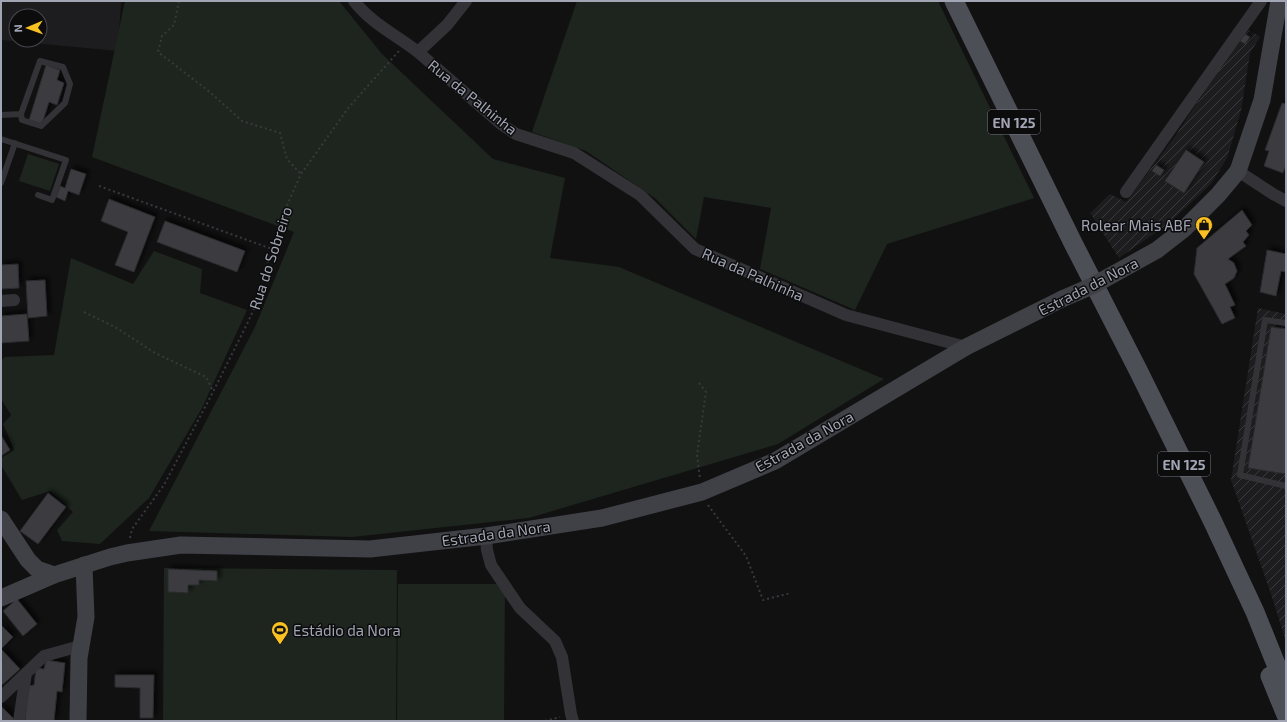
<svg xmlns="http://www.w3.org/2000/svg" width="1287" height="722" viewBox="0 0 1287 722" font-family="'Exo 2',sans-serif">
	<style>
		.built { fill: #1d1d1f; fill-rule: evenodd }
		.industrial { fill: url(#industrial-furrows) }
		.grass { fill: #1d251e }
		.building { fill: #3a3b40; stroke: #2b2b2e; filter: url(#shadow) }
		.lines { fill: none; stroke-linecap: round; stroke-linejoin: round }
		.path { stroke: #38393e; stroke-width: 2; stroke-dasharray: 2 3; stroke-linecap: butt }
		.lane { stroke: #323237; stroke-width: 6 }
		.street { stroke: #323237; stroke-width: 12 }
		.secondary { stroke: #404147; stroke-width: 17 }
		.primary { stroke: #4d4f57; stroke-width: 19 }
		.secondary-bridge { stroke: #404147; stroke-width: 17 }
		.labels { text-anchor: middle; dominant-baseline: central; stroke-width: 3; stroke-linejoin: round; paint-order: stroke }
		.shield { fill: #0c0c0d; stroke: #747782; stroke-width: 1 }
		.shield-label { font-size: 14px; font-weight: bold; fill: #a1a5b4 }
		.street-label { font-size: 15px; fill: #a1a5b4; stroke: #0c0c0d }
		.poi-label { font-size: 15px; fill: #a1a5b4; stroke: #0c0c0d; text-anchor: end }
	</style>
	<defs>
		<pattern id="industrial-furrows" width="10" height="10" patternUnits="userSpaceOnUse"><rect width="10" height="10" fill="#1d1d1f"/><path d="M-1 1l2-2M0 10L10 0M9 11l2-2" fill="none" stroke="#3b3b3d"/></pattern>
		<filter id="shadow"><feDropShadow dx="3.5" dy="-3.5" stdDeviation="2" flood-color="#0009"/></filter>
	</defs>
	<rect width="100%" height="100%" fill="#111112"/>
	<path class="built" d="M1,1H121L118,51L1,40ZM16,16H40V40H16Z"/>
	<path class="industrial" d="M1246,28L1260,37L1250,53L1241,111L1227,158L1211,184L1168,224L1119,258L1090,213L1110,194L1126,202L1176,135Z
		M1258,308L1286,314V642L1272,597L1231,480Z"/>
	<path class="grass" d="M125,1H339L382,54L493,159L565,178L550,258L619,267L884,379L778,444L529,518L352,537L149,531L255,327L294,232L92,157Z
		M577,1H938L1034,198L887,244L855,310L760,269L771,208L704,197L696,239L656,199L586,151L532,132Z
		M28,154L59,164L50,191L19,181Z
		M154,251L202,269L200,293L247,310L202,408L149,498L100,544L62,541L57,530L73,512L50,491L22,500L1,465V458L14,450L3,424L11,415L1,399V360L5,357L54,355L71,258L133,284Z
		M164,568L397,570L396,721H163Z
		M398,584H505L504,721H397Z"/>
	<path class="building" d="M1245,34L1250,37L1245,44L1240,41Z
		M46,65L60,70L57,80L64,83L57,105L49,102L42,124L29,120Z
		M1282,103L1286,104V165L1283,173L1264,166L1269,151L1265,150Z
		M1186,150L1204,162L1184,193L1165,181Z
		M1156,165L1164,170L1160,176L1152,171Z
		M71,169L86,174L79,195L68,191L65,201L56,197L60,186L65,188Z
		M109,199L155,217L134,272L115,265L128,232L101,221Z
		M1242,210L1252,225L1246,231L1249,235L1243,242L1246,246L1228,259L1234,263L1237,271L1234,278L1225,284L1235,305L1230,307L1235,318L1222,324L1194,274L1197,248Z
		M165,221L245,251L237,272L157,242Z
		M1267,250L1286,254V272L1281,271L1276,296L1260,292Z
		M18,264L19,288L1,289V265Z
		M45,280L47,316L28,318L26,281Z
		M27,314L29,341L1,343V316Z
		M1271,327L1286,329V474L1248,468Z
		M1,435L10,450L1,456Z
		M48,493L66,507L38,544L20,531Z
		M168,569L217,571V581L199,580V585H188V593L168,592Z
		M17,599L37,624L23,636L3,611Z
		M1,625L13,637L1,649Z
		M1,649L20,669L1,686Z
		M46,660L65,663L62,692L57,691L54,721H25L28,686L34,685L36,668L44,669Z
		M115,675H154L153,718H140V688L115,687Z
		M1,706L16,721H1Z"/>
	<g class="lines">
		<path class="path" d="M179,1L174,25L162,36L158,52L211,93L242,121L280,133L287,159L301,174
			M99,186L272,249
			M84,312L115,327L155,353L206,377L213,391
			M699,383L706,392L697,455L700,479
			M708,505L746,556L763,600L791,593
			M130,538L132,529L164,485L213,392L247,324L260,296L266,267L288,203L301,174L349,107L399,51
			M545,721L560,717"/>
		<path class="lane" d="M40,61L63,67L70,84L65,103L41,126L22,120L21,114Z
			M1,115L21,114
			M1,139L66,160L52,200L38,195
			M1,183L15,143
			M1286,323L1265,320L1240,475L1286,486"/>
		<path class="street" d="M354,1C371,23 396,35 418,52L501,124L516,134L574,153L640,195L695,249L846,315L966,347
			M418,52L447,25L466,1
			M1238,171L1273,194L1286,201
			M1126,192L1261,1
			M1,301L14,300
			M486,536L487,550L491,565L520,608L555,641L562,657L571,714L573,721
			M1,697L44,656L80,646
			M19,721L26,673"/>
		<path class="secondary" d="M1238,171L1262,100L1279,1
			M1,519L28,560L37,569L54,575
			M1,598L54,575L110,557L127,553L181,545L370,549L486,536L602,518L702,492L775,461L966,347L1062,299
			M78,721L79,658L86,617L84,565"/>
		<path class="primary" d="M954,1L1073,243L1138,370L1213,522L1255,612L1286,689
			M1270,676L1286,715"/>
		<path class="secondary-bridge" d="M1062,299L1092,286L1157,250L1184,229L1218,195L1238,171"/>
	</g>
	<defs>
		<symbol id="shop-pin" viewBox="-11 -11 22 30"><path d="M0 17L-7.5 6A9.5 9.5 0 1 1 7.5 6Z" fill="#f9c222" stroke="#0c0c0d"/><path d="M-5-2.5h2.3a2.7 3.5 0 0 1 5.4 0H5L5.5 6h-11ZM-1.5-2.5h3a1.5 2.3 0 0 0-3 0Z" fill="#111"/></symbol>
		<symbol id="stadium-pin" viewBox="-11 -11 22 30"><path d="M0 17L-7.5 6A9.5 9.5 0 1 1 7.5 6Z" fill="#f9c222" stroke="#0c0c0d"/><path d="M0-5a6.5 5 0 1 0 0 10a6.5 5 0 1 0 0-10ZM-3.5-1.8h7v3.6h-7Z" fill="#111"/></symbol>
	</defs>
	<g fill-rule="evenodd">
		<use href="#shop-pin" x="1194" y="215" width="20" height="27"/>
		<use href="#stadium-pin" x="270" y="620" width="20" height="27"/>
	</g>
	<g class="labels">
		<g class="shield">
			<rect x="988" y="110" width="52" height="24" rx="3"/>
			<rect x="1158" y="452" width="52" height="24" rx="3"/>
		</g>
		<g class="shield-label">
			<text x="1014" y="122">EN 125</text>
			<text x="1184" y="464">EN 125</text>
		</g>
		<g class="street-label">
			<text transform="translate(473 97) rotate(39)">Rua da Palhinha</text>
			<text transform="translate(270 258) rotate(-72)">Rua do Sobreiro</text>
			<text transform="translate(753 274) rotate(24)">Rua da Palhinha</text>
			<text transform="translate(1088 286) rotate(-27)">Estrada da Nora</text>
			<text transform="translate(804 441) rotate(-29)">Estrada da Nora</text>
			<text transform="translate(496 533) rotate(-8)">Estrada da Nora</text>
		</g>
		<g class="poi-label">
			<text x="1191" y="225">Rolear Mais ABF</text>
			<text x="293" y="630" text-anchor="start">Estádio da Nora</text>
		</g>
	</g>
	<rect width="1287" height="722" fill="none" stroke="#a1a5b4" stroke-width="4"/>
	<g transform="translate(28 28) rotate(268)"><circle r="19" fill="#0c0c0d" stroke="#484950"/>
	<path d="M0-3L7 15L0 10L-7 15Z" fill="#f9c222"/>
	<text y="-6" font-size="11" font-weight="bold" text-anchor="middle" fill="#a1a5b4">N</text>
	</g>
</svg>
